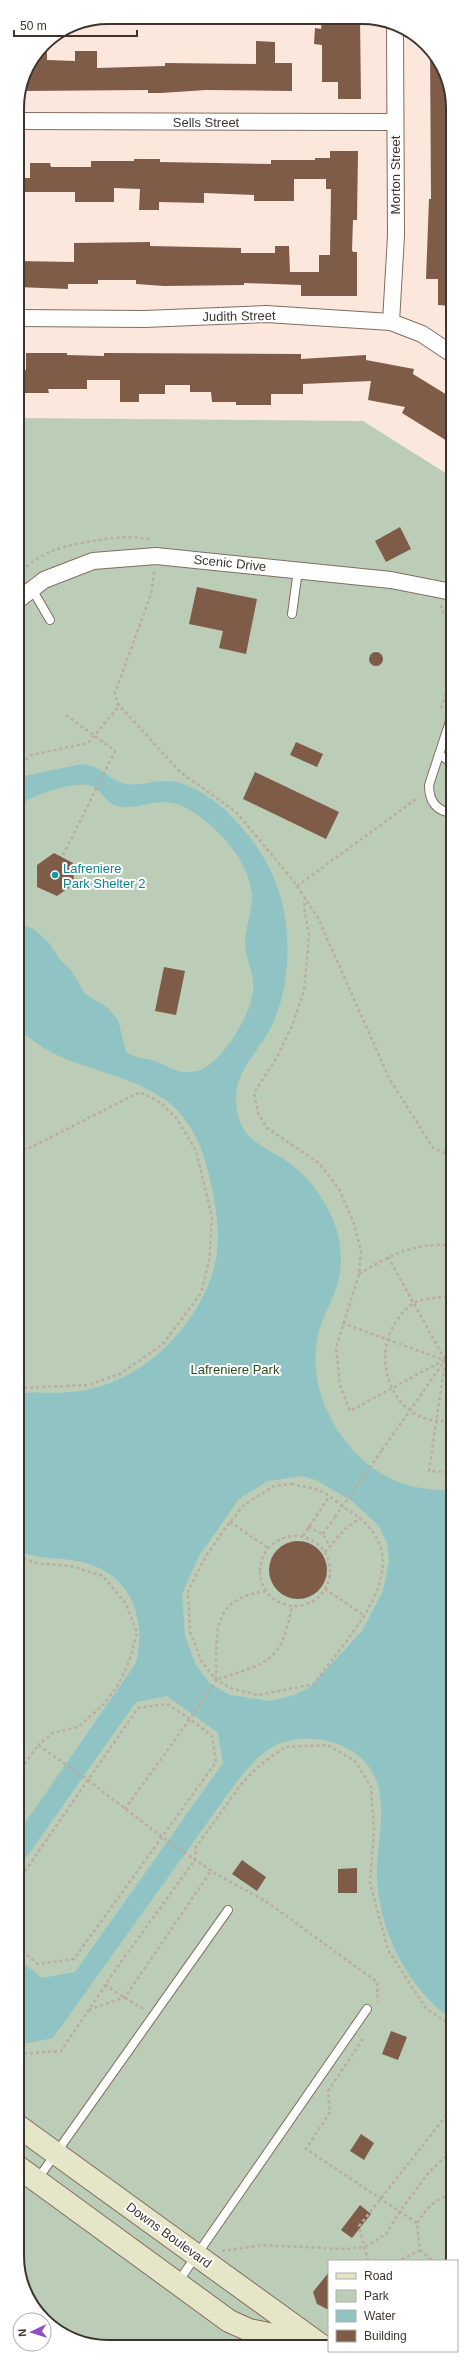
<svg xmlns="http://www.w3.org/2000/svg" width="470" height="2364" viewBox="0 0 470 2364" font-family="Helvetica,sans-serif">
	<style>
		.green { fill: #bccdb7 }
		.water { fill: #8fc3c4; fill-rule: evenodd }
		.building { fill: #7e5c48 }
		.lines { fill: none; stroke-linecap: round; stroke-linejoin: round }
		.lane-casing { stroke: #826d60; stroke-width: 10 }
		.street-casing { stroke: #826d60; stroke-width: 18 }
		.secondary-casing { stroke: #826d60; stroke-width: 24 }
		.path { stroke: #bbaba1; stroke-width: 2.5; stroke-dasharray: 3 3; stroke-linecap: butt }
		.lane { stroke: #fff; stroke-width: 8 }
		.street { stroke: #fff; stroke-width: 16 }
		.secondary { stroke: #e5e5c8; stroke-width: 22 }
		.path-bridge { stroke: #bbaba1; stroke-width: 2.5; stroke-dasharray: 3 3; stroke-linecap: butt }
		.culture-dot { fill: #0f9aa8; stroke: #fff; stroke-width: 1.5 }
		.labels { text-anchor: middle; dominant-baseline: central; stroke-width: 4; stroke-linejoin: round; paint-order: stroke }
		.street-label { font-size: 13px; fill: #3d342e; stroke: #fff }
		.culture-label { font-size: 13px; fill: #0d838f; stroke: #fff; text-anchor: start }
		.park-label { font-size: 13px; fill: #2a4e20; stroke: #fff }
		.rim { fill: none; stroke: #3d342e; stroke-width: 2 }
	</style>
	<rect width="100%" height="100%" fill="#fbe7dc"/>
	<path class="green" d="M17,418L363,421L452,477L453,2261H329V2346L90,2345L40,2316L18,2267Z"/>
	<path class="water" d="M82,764C104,766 109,781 126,784C143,787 159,777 180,783C224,796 268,852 280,895C290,929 290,969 280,1004C277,1014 272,1027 266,1036C253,1057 234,1075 236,1102C239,1143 265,1145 292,1165C313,1181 326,1202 335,1225C343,1246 343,1274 334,1294C328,1309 319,1325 317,1340C307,1397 346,1461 398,1482C414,1488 436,1491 453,1490V2020C406,1988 376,1926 377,1869C378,1842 385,1812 378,1785C366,1742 305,1726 269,1749C256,1757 247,1770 237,1781L53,2038L18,2045V1959L42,1978L75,1972L223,1763L218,1733L167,1696L136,1702L18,1869V1833L136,1663C146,1623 134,1580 92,1565C68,1556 43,1561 18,1551V1395C30,1391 40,1393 53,1393C79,1393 107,1387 129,1374C172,1351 210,1302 217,1253C220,1227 215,1200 209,1175C202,1144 188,1114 161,1097C129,1076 91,1071 57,1055C42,1048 30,1039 17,1028V924H22L35,930L50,944L60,960L71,970L85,994L107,1007L118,1020L126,1052C138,1060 143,1057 155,1061C164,1064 173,1071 183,1072C187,1072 196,1072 201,1070C223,1060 250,1016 253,992C255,973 246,961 245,944C245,927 253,911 252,894C248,859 217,826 188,809C159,792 137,814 114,805C105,801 101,789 91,786C74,780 31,795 17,807V780L24,776ZM302,1476L316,1480L352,1501L379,1526L387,1543L389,1561L383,1591L362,1631L310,1687L294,1695L270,1701L230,1695L209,1683L195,1663L185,1636L182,1594L199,1556L239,1499L268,1481Z"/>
	<path class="building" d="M322,18L360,19L361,99H338V82H322V45L314,44L315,28L321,29Z
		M47,41V60L75,61V51H97V68L165,66V63L256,64V41L275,42V63H292V91L206,90L161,93H148V90L20,91L24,73Z
		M430,48L452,97V306L438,305V279H426L429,199H431Z
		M330,151H358L357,220H353L352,250L353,252H357V296H301V285L244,283V285L164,286L136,284V280H98V284H68V289L17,287V261L74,262V243L150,242V246L241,248V253H275V246H289L290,272H319V255H330L331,189H326V179H294V201H254V195L204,193V203L159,202V210H139L140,189L114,188V202H75V192H17V178H30V163H50L51,167H91V161H134V159H160V162L271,164V160H315V158H330Z
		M26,353H67V355L104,356V353L301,354V359L366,355V360L414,369L413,374L452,398V444L402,413L405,407L368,400L371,381L303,384V394H271V405H236V402H212L211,392H190V385H165V394H139V402H120V380H87V389H48L49,393H17V370H26Z
		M400,527L411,549L386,562L375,541Z
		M197,587L257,599L246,654L219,648L223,631L189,624Z
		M369 659a7 7 0 1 1 14 0a7 7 0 1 1-14 0Z
		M296,742L323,754L317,767L290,755Z
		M255,772L339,812L326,839L243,799Z
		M54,853L73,863L74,884L57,896L37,887V865Z
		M164,967L185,971L176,1015L155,1011Z
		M269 1570a29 29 0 1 1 58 0a29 29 0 1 1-58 0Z
		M242,1860L266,1877L257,1891L232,1874Z
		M357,1868V1893H338V1869Z
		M391,2031L407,2037L398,2060L382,2054Z
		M361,2134L374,2143L364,2160L350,2151Z
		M360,2205L371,2214L352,2238L341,2230Z
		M329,2272V2310L317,2304L313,2292Z"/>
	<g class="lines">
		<defs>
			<path id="lane" d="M32,589L50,620
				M292,614L298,570
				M452,715L429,785C429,801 436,811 452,813
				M439,754L452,763
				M37,2180L228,1910
				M178,2282L367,2009"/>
			<path id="street" d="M17,121L395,122
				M17,318L144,319L266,314L391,322L422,334L452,354
				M391,322L396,236L395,28
				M17,601L44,580L93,561L156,556L391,580L452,592"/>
			<path id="secondary" d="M18,2126L322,2346
				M18,2167L229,2321L249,2330L313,2343"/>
		</defs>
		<use href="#lane" class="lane-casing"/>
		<use href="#street" class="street-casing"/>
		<use href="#secondary" class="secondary-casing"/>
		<path class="path" d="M154,572L151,594L115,693L117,703L180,772L236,812L293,880L318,918L389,1078L433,1148L445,1153L453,1152
			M17,574C28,565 41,555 54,550C77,543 128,532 151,540
			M441,605L444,616L452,619
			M441,708L452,673
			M17,768L31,755L88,743L120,705
			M63,855L115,751L66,715
			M297,886L419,797
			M305,897L304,907L309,935L304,991L292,1026L277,1057L254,1093L258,1113L267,1128L319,1163L339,1189L353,1221L361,1250L359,1274L336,1348L340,1385L350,1411L444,1360L342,1323
			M17,1147L27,1149L140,1092L161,1103L177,1119L196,1151L212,1217L209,1262L201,1293L163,1344L120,1374L88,1385L22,1388L18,1390
			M388,1257L453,1374
			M359,1274C392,1254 413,1243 453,1245
			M453,1296C441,1298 425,1297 414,1303C407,1306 401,1315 397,1320C367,1363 397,1430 453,1420
			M453,1308L429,1471L453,1472
			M447,1359L453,1356
			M445,1361L453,1363
			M382,1450L453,1349
			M291,1484C300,1486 310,1487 318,1490C329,1494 341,1506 351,1512C427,1562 347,1636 314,1684L258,1695L233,1689L216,1680L202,1662L190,1632L188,1591L206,1556L227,1526L244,1505L274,1486Z
			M230,1522L268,1548
			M308,1527L323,1534L330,1547
			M323,1534L335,1517
			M260 1571a35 35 0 1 1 70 0a35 35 0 1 1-70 0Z
			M303,1536L329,1497
			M325,1552L345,1529L360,1518
			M18,1556L36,1563L71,1566L103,1576L126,1604L137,1632L129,1662L118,1685L104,1704L78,1727L53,1733L38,1745
			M325,1589L365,1616
			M266,1591C209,1599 217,1634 216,1680C268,1662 281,1664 292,1606
			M18,1774L38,1745L88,1780
			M88,1780L162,1837L216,1874L267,1902L377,1982L378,2002
			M18,1881L138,1708L167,1704L190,1719L216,1681
			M18,1947L38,1964L74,1959L216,1762L212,1736L190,1719L125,1809
			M105,1985L143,2009
			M89,2010L125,1997L211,1871
			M363,2039L328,2091L330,2112L306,2149L417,2223L420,2250L398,2261
			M18,2054L61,2051L123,1959L195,1860L196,1847L242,1783L260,1765L285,1747L328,1745L356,1762L371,1787L374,1829L370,1883L388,1950L426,2008L453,2027
			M417,2223C427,2208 435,2198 453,2194
			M420,2250L433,2261
			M222,2251L262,2245L344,2249L365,2247L386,2234L400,2211L430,2171L453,2150
			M368,2261L359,2226L453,2107"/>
		<use href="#lane" class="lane"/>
		<use href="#street" class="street"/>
		<use href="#secondary" class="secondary"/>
		<path class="path-bridge" d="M335,1517L382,1450"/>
	</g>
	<circle class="culture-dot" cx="55" cy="875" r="4"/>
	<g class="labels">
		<g class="street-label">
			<text x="206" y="122">Sells Street</text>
			<text transform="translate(395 175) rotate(-90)">Morton Street</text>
			<text transform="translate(239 316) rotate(-1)">Judith Street</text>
			<text transform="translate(230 563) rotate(6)">Scenic Drive</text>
			<text transform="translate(169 2235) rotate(36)">Downs Boulevard</text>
		</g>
		<g class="culture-label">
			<text x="63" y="868">Lafreniere<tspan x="63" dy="15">Park Shelter 2</tspan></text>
		</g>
		<g class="park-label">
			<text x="235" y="1369">Lafreniere Park</text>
		</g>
	</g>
	<path d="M0 0H470V2364H0ZM108 24H362A84 84 0 0 1 446 108V2256A84 84 0 0 1 362 2340H108A84 84 0 0 1 24 2256V108A84 84 0 0 1 108 24Z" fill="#fff" fill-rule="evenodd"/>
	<path class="rim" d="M108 24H362A84 84 0 0 1 446 108V2256A84 84 0 0 1 362 2340H108A84 84 0 0 1 24 2256V108A84 84 0 0 1 108 24Z"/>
	<rect x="328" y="2260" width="130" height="92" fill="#ffffff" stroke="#b1aeab"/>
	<rect x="336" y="2273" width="20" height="6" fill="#e5e5c8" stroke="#b1aeab"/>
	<text x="364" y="2280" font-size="12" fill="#3d342e">Road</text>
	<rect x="336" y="2290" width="20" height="12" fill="#bccdb7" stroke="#b1aeab"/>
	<text x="364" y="2300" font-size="12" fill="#3d342e">Park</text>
	<rect x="336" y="2310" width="20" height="12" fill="#8fc3c4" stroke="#b1aeab"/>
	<text x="364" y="2320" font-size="12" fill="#3d342e">Water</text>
	<rect x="336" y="2330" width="20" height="12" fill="#7e5c48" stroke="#b1aeab"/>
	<text x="364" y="2340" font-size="12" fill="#3d342e">Building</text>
	<g transform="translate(32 2332) rotate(266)"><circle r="19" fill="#ffffff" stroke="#b1aeab"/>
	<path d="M0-3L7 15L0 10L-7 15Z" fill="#8e50c6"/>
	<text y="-6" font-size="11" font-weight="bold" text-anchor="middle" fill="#3d342e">N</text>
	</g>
	<path d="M14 30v6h123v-6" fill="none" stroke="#3d342e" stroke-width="2"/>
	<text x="20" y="30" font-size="12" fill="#3d342e" stroke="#ffffff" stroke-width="3" paint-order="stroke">50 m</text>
</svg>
